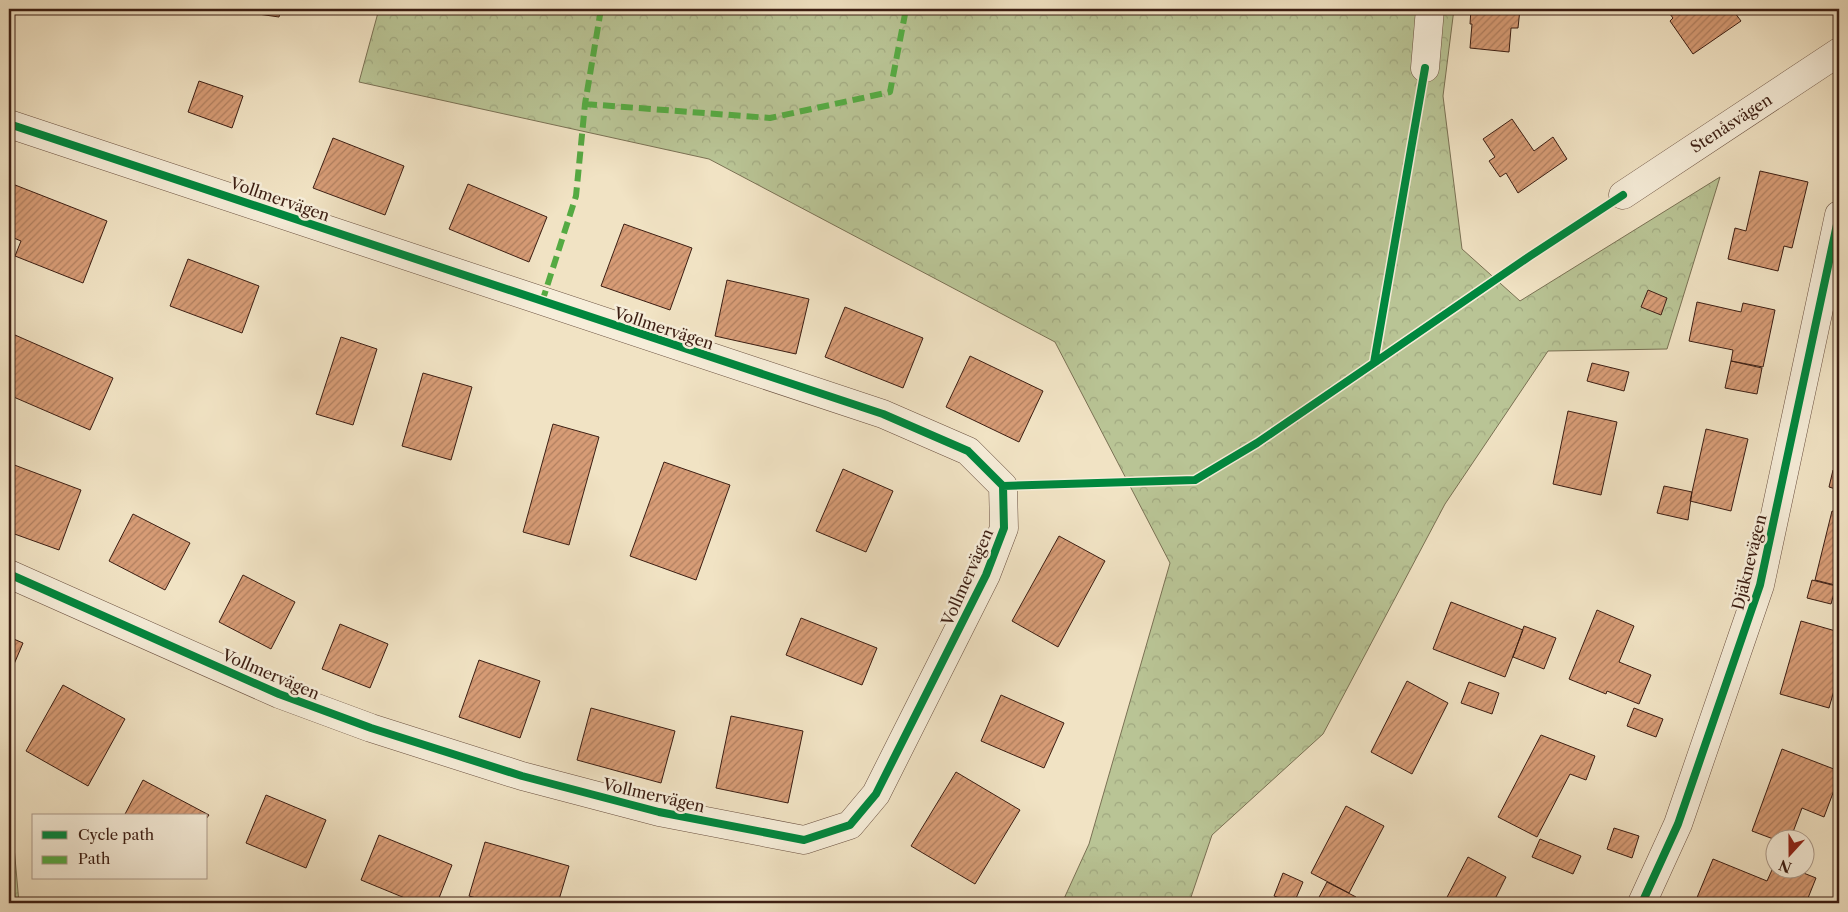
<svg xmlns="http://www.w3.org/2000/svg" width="1848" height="912" viewBox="0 0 1848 912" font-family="'Libre Caslon Text',serif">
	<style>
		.forest { fill: url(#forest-crowns); stroke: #7a7154 }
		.building { fill: url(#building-hatch); stroke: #3c1e13 }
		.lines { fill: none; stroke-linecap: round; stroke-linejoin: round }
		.minor-casing { stroke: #694f3f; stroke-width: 29 }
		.minor { stroke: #f6edd9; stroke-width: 28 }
		.quiet { stroke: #55aa42; stroke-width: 6; stroke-dasharray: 12 6; stroke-linecap: butt }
		.cycleway-casing { stroke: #f6edd9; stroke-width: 11 }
		.cycleway { stroke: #00873e; stroke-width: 8 }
		.labels { text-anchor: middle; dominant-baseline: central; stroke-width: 5; stroke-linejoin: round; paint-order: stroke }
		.street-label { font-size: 16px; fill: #3c1e13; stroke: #f6edd9 }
	</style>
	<defs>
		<pattern id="forest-crowns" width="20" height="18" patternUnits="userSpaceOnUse" patternTransform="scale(1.25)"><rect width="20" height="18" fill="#b9c495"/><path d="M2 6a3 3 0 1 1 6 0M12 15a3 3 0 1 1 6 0" fill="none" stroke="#a0a880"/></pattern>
		<pattern id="building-hatch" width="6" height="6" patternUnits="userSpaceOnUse" patternTransform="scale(1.25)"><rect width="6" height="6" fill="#d79c76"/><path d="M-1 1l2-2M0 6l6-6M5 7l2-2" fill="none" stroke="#b07f60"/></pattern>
	</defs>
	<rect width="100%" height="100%" fill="#f1e3c4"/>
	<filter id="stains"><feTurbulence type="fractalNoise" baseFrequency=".004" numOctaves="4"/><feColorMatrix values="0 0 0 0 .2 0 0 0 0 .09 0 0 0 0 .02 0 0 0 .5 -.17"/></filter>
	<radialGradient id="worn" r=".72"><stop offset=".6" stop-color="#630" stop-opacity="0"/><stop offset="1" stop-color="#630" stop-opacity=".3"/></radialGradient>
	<path class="forest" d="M379,9H1454L1443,96L1462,249L1520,301L1720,177L1667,349L1548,351L1445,504L1323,734L1212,835L1189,903H1062L1089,844L1170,563L1055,342L709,159L359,82Z
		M9,822L12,824L19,903H9Z"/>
	<path class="building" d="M223,9H281L279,17Z
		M1471,9H1520L1518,28H1511L1509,52L1470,48L1472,24H1470Z
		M1666,9H1732L1741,21L1693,54L1670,21L1673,18Z
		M199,81L243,96L232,128L188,112Z
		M1512,119L1534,151L1553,137L1567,159L1518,193L1506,173L1500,177L1489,161L1495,157L1483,139Z
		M333,138L404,166L385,215L313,188Z
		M1760,171L1808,182L1792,248L1784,246L1778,271L1728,259L1735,228L1746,231Z
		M10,183L107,221L83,283L15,256L21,241L9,236Z
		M468,184L547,217L529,262L449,229Z
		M624,224L692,248L670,310L601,286Z
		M188,259L259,286L242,333L170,306Z
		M727,280L809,299L796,354L715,336Z
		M1648,290L1667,298L1661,315L1641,307Z
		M1697,302L1741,312L1743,303L1775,310L1763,367L1731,361L1733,350L1689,341Z
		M845,307L923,338L903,388L825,357Z
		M15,335L113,378L90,430L9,395V348Z
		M341,337L377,349L353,425L316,414Z
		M970,356L1043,391L1019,442L946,407Z
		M1731,361L1762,368L1757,394L1725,388Z
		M1592,363L1629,372L1624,391L1587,381Z
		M423,373L472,387L451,460L402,446Z
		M1568,411L1617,422L1601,495L1553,484Z
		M553,424L599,437L569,545L523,532Z
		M1706,429L1748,439L1731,511L1690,501Z
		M1839,440V467L1834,466Z
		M664,462L730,485L696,580L630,556Z
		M9,463L81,490L59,550L9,532Z
		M843,469L893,491L866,552L816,531Z
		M1833,470L1839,471V490L1829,487Z
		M1664,486L1692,492L1688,520L1657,513Z
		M1832,511L1839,513V586L1815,580Z
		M133,514L190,543L165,590L109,561Z
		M1059,536L1105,561L1058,647L1012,621Z
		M243,575L295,602L271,649L219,622Z
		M1812,580L1836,586L1831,604L1807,598Z
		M1451,602L1523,630L1505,677L1433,649Z
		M1597,610L1634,626L1619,662L1651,675L1639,704L1607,691L1606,694L1569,679Z
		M801,618L877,648L862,685L786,655Z
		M1801,621L1839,632V673L1829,708L1780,694Z
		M340,624L388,644L370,688L322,669Z
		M1524,626L1556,638L1544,669L1513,657Z
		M9,637L23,643L9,676Z
		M479,660L540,681L520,738L459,717Z
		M1407,681L1448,703L1412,774L1371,752Z
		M1469,682L1499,693L1492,714L1461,703Z
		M63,685L125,719L88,786L26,751Z
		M1001,695L1064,723L1044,768L981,741Z
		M591,708L675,731L661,783L577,760Z
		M1634,708L1663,719L1656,737L1627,726Z
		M731,716L803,731L788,803L716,788Z
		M1541,735L1595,756L1586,780L1570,774L1537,837L1498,817Z
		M1782,749L1839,771V777L1824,817L1802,808L1790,840H1776L1752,831Z
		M956,772L1020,810L975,884L911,846Z
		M143,780L209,815L206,819V816H124Z
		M266,795L326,820L306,868L246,843Z
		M1346,806L1384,826L1349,893L1311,873Z
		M1614,828L1639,836L1632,858L1607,849Z
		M379,835L452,865L437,903H417L361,880Z
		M1540,839L1581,856L1573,874L1532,857Z
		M485,842L569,866L558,903H494L469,896Z
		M1468,857L1506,877L1493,903H1444Z
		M1713,859L1767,881L1776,861V870H1796L1816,878L1806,903H1704L1696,900Z
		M1283,873L1303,882L1294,903L1274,896Z
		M1327,882L1356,897L1352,903H1316Z"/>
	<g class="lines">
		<defs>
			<path id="minor" d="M1425,68L1430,9
				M9,124L883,414L968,451L1003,486L1004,528L986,575L876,794L850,825L804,840L659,812L522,776L371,728L279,694L9,574
				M1623,195L1839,52
				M1642,903L1678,824L1760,585L1839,215"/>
		</defs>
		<use href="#minor" class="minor-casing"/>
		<use href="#minor" class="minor"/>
		<path class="quiet" d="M585,104L770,118L890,92L906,9
			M542,302L576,196L585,104L601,9"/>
		<defs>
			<path id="cycleway" d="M9,124L883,414L968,451L1003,486L1004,528L986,575L876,794L850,825L804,840L659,812L522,776L371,728L279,694L9,574
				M1374,363L1530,256L1623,195
				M1003,486L1195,480L1257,443L1374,363L1425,68
				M1642,903L1678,824L1760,585L1839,215"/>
		</defs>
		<use href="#cycleway" class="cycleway-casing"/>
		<use href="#cycleway" class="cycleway"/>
	</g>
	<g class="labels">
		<g class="street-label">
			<text transform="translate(1731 123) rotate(-33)">Stenåsvägen</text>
			<text transform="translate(280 199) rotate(19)">Vollmervägen</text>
			<text transform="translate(664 328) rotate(18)">Vollmervägen</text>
			<text transform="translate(1749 562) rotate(-76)">Djäknevägen</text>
			<text transform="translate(967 577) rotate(-66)">Vollmervägen</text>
			<text transform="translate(271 674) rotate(23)">Vollmervägen</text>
			<text transform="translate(654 795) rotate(13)">Vollmervägen</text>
		</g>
	</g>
	<rect width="1848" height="912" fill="none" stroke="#f1e3c4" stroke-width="30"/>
	<rect x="10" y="10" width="1828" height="892" fill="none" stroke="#3c1e13" stroke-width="2.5"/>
	<rect x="15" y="15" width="1818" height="882" fill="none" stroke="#3c1e13"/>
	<rect x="32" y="814" width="175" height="65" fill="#f6edd9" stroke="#ac9a8a"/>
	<rect x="42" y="831" width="25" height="8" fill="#00873e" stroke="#ac9a8a"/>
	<text x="78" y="840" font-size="15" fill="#3c1e13">Cycle path</text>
	<rect x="42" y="856" width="25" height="8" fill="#55aa42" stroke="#ac9a8a"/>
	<text x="78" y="864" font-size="15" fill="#3c1e13">Path</text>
	<g transform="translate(1790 854) rotate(201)"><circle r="24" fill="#f6edd9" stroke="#ac9a8a"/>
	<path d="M0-4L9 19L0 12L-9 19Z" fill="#8f2418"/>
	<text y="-8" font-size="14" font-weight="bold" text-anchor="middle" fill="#3c1e13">N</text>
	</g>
	<rect width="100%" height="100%" filter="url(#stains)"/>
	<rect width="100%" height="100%" fill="url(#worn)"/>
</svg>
